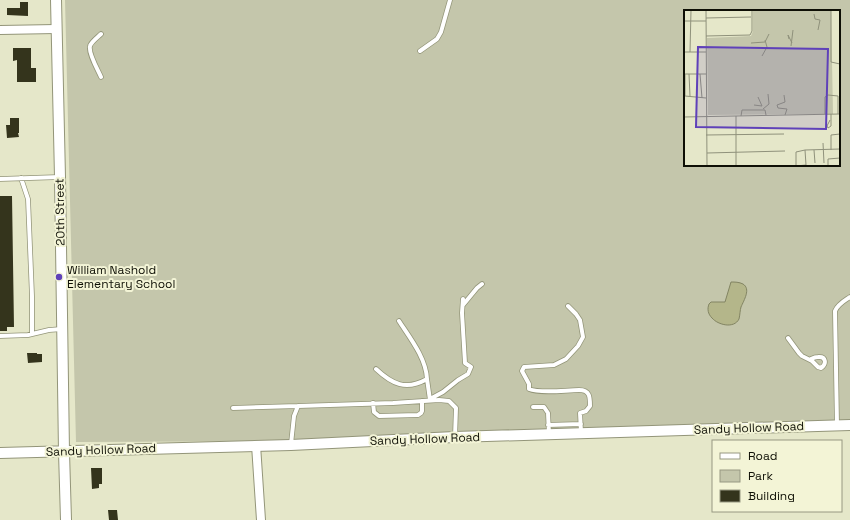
<svg xmlns="http://www.w3.org/2000/svg" width="850" height="520" viewBox="0 0 850 520" font-family="'Space Grotesk',sans-serif">
	<style>
		.green { fill: #c4c6ab; fill-rule: evenodd }
		.water { fill: #b4b68a; stroke: #828462 }
		.building { fill: #34341c }
		.lines { fill: none; stroke-linecap: round; stroke-linejoin: round }
		.service-casing { stroke: #939579; stroke-width: 5.5 }
		.minor-casing { stroke: #939579; stroke-width: 10 }
		.tertiary-casing { stroke: #939579; stroke-width: 12 }
		.service { stroke: #fff; stroke-width: 4 }
		.minor { stroke: #fff; stroke-width: 8 }
		.tertiary { stroke: #fff; stroke-width: 10 }
		.poi-dot { fill: #5f41b9; stroke: #f3f4d6; stroke-width: 1.5 }
		.labels { text-anchor: middle; dominant-baseline: central; stroke-width: 4; stroke-linejoin: round; paint-order: stroke }
		.street-label { font-size: 12px; fill: #0e0f05; stroke: #f3f4d6 }
		.poi-label { font-size: 12px; fill: #0e0f05; stroke: #f3f4d6; text-anchor: start }
		.inset-road { fill: none; stroke: #8f917b; stroke-width: 1 }
		.view { fill: #5f41b9; fill-opacity: 0.15; stroke: #5f41b9; stroke-width: 2 }
		.inset-edge { fill: none; stroke: #0e0f05; stroke-width: 2 }
	</style>
	<rect width="100%" height="100%" fill="#e5e7c9"/>
	<path class="green" d="M65,0H850V421L292,441L76,442ZM685,11H839V165H685Z"/>
	<path class="water" d="M731,282C735,282 739,282 743,284C751,289 744,300 741,307C740,310 740,315 739,319C734,329 718,325 712,318C708,314 707,309 709,304L711,302H725Z"/>
	<path class="building" d="M20,2H28V16L7,15V8H20Z
		M13,48H31V68H36V82H17V60L13,61Z
		M10,118H19V133H18L19,137L7,138L6,125H10Z
		M0,196H12L14,327H7V331H0Z
		M27,353H37V354H42V362L28,363Z
		M91,468H102V484H99V488L92,489Z
		M108,510H117L118,520H109Z"/>
	<g class="lines">
		<defs>
			<path id="service" d="M420,51L437,39L441,32L450,0
				M101,77C98,70 88,53 90,46C91,42 98,37 101,34
				M21,178L28,199L32,296V334
				M0,179L60,177
				M463,305L477,288L482,284
				M568,306L576,314L580,320L583,337L578,346L566,359L554,365L524,367L522,371L529,384V389C541,394 566,390 579,390C590,390 590,397 590,406L586,411L580,413L581,432
				M0,336L28,335L49,330L62,329
				M788,338L799,353L802,356L812,361L818,367L821,368C827,364 826,356 818,357C815,357 813,358 811,359
				M376,369C392,384 406,391 427,379C426,358 410,338 399,321
				M427,379L430,400
				M430,399L443,392L458,380L468,374L471,367L465,363L462,313L463,299
				M373,403L374,412L379,416L418,415L421,413L422,411V401
				M533,407H544L548,413L549,434
				M233,408L298,406
				M548,425L581,424
				M837,425L835,311C838,304 844,301 850,297
				M291,444L294,416L298,406L393,403L439,400L449,401L456,408L455,437"/>
			<path id="minor" d="M0,30L56,29
				M256,445L261,520"/>
			<path id="tertiary" d="M56,0L60,177L64,452L66,520
				M0,453L291,445L455,437L850,425"/>
		</defs>
		<use href="#service" class="service-casing"/>
		<use href="#minor" class="minor-casing"/>
		<use href="#tertiary" class="tertiary-casing"/>
		<use href="#service" class="service"/>
		<use href="#minor" class="minor"/>
		<use href="#tertiary" class="tertiary"/>
	</g>
	<circle class="poi-dot" cx="59" cy="277" r="4"/>
	<g class="labels">
		<g class="street-label">
			<text transform="translate(60 212) rotate(-91)">20th Street</text>
			<text transform="translate(749 428) rotate(-2)">Sandy Hollow Road</text>
			<text transform="translate(425 439) rotate(-2)">Sandy Hollow Road</text>
			<text transform="translate(101 450) rotate(-2)">Sandy Hollow Road</text>
		</g>
		<g class="poi-label">
			<text x="67" y="270">William Nashold<tspan x="67" dy="14">Elementary School</tspan></text>
		</g>
	</g>
	<g transform="translate(684 10)">
		<rect width="156" height="156" fill="#e5e7c9"/>
		<path d="M69,0H147L149,104L24,105L23,28L67,26L69,21Z" fill="#c4c6ab"/>
		<path class="inset-road" d="M22,0L23,156M147,0V52L156,54M130,4L131,9L136,10L134,20M22,8L67,7M0,11H22M22,26L66,25L68,21V0M105,29L104,25L108,33M67,33L81,32L85,24M107,36L109,20M0,42H22M6,42L7,0M78,46L83,37L81,30M5,64L6,86M16,64L18,88M100,85L101,92L93,95L94,98L103,99L101,105M22,88L1,86V64H22M70,95L78,96L74,87M79,99L85,94L84,84M141,104V87L144,85L154,86V104M156,104V134M52,106V156M57,106L58,100H81L82,105M0,107L156,104M146,110L143,116L144,118L147,116V104M22,125L100,124M139,133L140,153M121,140L122,155L112,156V142L121,140L156,139M130,140L131,153M147,140V125L156,124M23,143L101,141M144,155V149L156,148"/>
		<path class="view" d="M14,37L144,39L142,119L12,117Z"/>
		<rect width="156" height="156" class="inset-edge"/>
	</g>
	<rect x="712" y="440" width="130" height="72" fill="#f3f4d6" stroke="#979882"/>
	<rect x="720" y="453" width="20" height="6" fill="#ffffff" stroke="#979882"/>
	<text x="748" y="460" font-size="12" fill="#0e0f05">Road</text>
	<rect x="720" y="470" width="20" height="12" fill="#c4c6ab" stroke="#979882"/>
	<text x="748" y="480" font-size="12" fill="#0e0f05">Park</text>
	<rect x="720" y="490" width="20" height="12" fill="#34341c" stroke="#979882"/>
	<text x="748" y="500" font-size="12" fill="#0e0f05">Building</text>
</svg>
